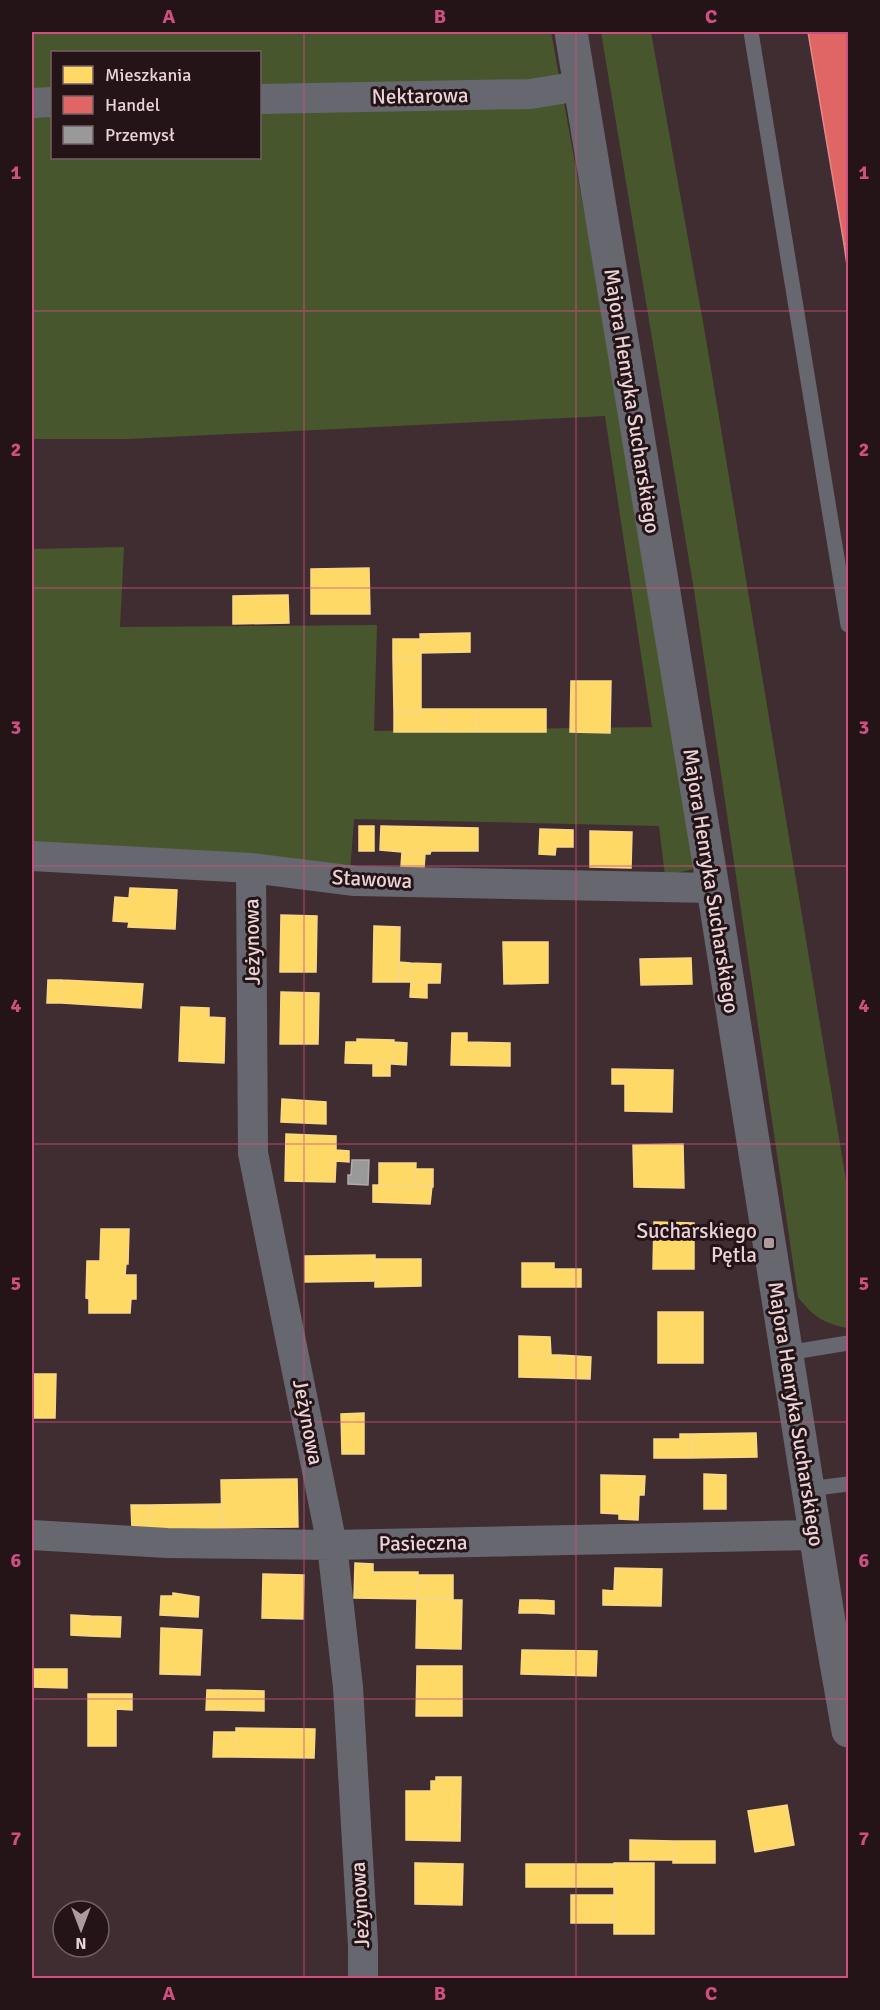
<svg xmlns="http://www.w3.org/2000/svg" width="880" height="2010" viewBox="0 0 880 2010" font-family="Signika,sans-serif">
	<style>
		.green { fill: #48562d; fill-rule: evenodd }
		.homes { fill: #ffd966; stroke: #f9d788; stroke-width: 1.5 }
		.shops { fill: #e06666; stroke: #e38788; stroke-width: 1.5 }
		.industry { fill: #999; stroke: #b1aaab; stroke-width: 1.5 }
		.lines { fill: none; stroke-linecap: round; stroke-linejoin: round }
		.service { stroke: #67686f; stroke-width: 15 }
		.minor { stroke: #67686f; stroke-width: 30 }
		.tertiary { stroke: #67686f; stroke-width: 33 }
		.grid { fill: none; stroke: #ce5080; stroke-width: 1.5; stroke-opacity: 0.55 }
		.poi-dot { fill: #ae999c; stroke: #241417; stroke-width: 2 }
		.labels { text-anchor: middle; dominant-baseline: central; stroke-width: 6; stroke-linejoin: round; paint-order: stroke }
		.street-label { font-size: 21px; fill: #ead3d6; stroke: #241417 }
		.poi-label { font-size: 21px; fill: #ead3d6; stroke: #241417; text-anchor: end }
		.neatline { fill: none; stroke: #ce5080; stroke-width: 2 }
		.grid-label { font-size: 20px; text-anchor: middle; font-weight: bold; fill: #ce5080 }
	</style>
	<rect width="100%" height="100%" fill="#402d31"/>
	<path class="green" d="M32,32H551L670,680L693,869L665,876L659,826L354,819L350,872L32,848V549L124,547L120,627L377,625L374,731L652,727L605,416L127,439H32ZM52,52H260V158H52Z
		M601,32H651L706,339L848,1192V1328C825,1324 812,1316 798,1297L694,590Z"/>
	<path class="homes" d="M369,568L370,614H311V569Z
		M288,595L289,623L233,624V596Z
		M470,633V652L421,653L420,634Z
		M393,639H421V658H393Z
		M393,658H421V712H394Z
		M571,681H611L610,733L570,732Z
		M421,709H445V732H394V712H421Z
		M445,709H476V732H445Z
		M476,709H546V732H476Z
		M359,826H374V851H359Z
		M381,826L478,828V851H431L430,854H425L380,850Z
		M540,829L573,830V847H556L555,855L539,854Z
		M590,831L632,832L631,868L590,867Z
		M402,852L425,854L424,868L401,867Z
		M130,888L177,890L175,929L128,927L129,922L113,921L115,897L129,898Z
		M281,915L317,916L316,972H280Z
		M374,926L400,927L399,982H373Z
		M503,942H548V983L504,984Z
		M691,958L692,984L641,985L640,959Z
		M399,962L410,963L411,982H399Z
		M410,963L441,964L440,983L411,982Z
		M48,980H62V1003H47Z
		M62,980L143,984L141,1008L62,1003Z
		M411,982L427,983V998L410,997Z
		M281,992L319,993L318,1044H280Z
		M181,1007L209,1008V1017L225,1018L224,1063L179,1061Z
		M452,1033H467V1042L510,1043V1066L451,1065Z
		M357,1039L394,1040L393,1064L345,1063L346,1042H357Z
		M394,1042L407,1043L406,1065L393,1064Z
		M373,1064H390V1076H373Z
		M612,1069L673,1070L672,1112L625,1111V1084H612Z
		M282,1099L326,1102V1124L281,1122Z
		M286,1134L336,1136V1150L349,1151V1162L336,1161L335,1182L285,1181Z
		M683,1144L684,1188L634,1187L633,1145Z
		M379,1163H416L415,1186L379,1185Z
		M416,1169H433V1187L415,1186Z
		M373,1185L432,1186L430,1204L373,1202Z
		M654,1222L694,1223V1269H653Z
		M101,1229H129L128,1264H126L125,1275H136V1299H131L130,1313H89V1299L86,1298L87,1261H100Z
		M375,1255V1281L305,1282V1256Z
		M375,1259H421V1286L375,1287Z
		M522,1263H554V1269H581V1287H522Z
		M658,1312H703V1363H658Z
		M519,1336L550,1337L551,1355L519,1354Z
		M519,1354L560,1355L559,1378L519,1377Z
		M560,1355L591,1357L590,1379L559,1378Z
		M32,1374H56L55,1418H32Z
		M364,1413V1454H342L341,1414Z
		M756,1433L757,1457L692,1458V1434Z
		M680,1434H692V1458H654V1439H680Z
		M704,1474L726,1475V1509H704Z
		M601,1475L645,1476L644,1495H639L638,1520L619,1519V1514L601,1513Z
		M297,1479L298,1527L222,1528L221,1480Z
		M222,1504V1528L149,1529V1505Z
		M131,1505H149V1529H132Z
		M355,1563L373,1564V1572H418L417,1599L354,1598Z
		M615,1568L662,1569L661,1606L603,1605V1590L614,1591Z
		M263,1574L304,1575L303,1619L262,1618Z
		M418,1575H453V1599H417Z
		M173,1593L199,1597L198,1617L160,1615L161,1596H173Z
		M417,1599L462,1600L461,1649L416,1648Z
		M520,1600H538V1613H519Z
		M538,1600L554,1601V1614L538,1613Z
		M71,1615L90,1616L89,1636L71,1635Z
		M90,1616L121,1617L120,1637L89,1636Z
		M161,1628L202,1630L200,1675L160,1674Z
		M522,1650L597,1651L596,1676L521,1674Z
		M417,1666H462V1716H416Z
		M32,1669H67V1688L32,1687Z
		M207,1690H221V1710H206Z
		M221,1690L264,1691V1711L221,1710Z
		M88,1694H132V1710L116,1709V1746H88Z
		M236,1728L315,1729L314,1758L236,1757Z
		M214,1732H236V1757H213Z
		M436,1777H461L460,1841L406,1840V1791H431V1781H436Z
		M787,1805L794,1845L755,1852L748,1811Z
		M630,1840L673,1841V1860H630Z
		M673,1841H715V1863H673Z
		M415,1863L463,1864L462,1905L415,1904Z
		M614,1863H654V1934H614Z
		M526,1864H614V1887H526Z
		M571,1895H614V1923H571Z"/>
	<path class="shops" d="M808,32H848V244H844Z
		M844,244H848V272Z"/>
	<path class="industry" d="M352,1160H369L368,1185L348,1184V1175H351Z"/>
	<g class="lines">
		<path class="service" d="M751,32L848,625
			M787,1353L848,1343
			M808,1489L848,1484"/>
		<path class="minor" d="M260,99L530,94L580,86
			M32,103L52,102
			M32,856L251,868L355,881L713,888
			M251,868L253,1153L332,1545L348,1687L363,1945V1978
			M32,1535L167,1543L332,1545L815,1535"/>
		<path class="tertiary" d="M571,32L713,888L831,1634L848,1731"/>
	</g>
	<path class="grid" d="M304,32V1978M576,32V1978M32,311H848M32,588H848M32,866H848M32,1144H848M32,1422H848M32,1699H848"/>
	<rect class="poi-dot" x="763" y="1237" width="12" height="12" rx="3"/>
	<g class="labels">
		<g class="street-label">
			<text transform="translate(420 96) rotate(-1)">Nektarowa</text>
			<text transform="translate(632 401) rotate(81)">Majora Henryka Sucharskiego</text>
			<text transform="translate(372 879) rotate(3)">Stawowa</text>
			<text transform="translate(711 881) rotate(81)">Majora Henryka Sucharskiego</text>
			<text transform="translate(252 942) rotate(-91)">Jeżynowa</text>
			<text transform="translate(796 1414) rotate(81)">Majora Henryka Sucharskiego</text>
			<text transform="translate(308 1422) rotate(79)">Jeżynowa</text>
			<text transform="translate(423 1543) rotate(-1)">Pasieczna</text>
			<text transform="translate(360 1905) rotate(-93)">Jeżynowa</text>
		</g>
		<g class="poi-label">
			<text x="757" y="1231">Sucharskiego<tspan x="757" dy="24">Pętla</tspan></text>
		</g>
	</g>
	<rect width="880" height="2010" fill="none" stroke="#241417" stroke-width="66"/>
	<rect x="51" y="51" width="210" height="108" fill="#241417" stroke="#736063" stroke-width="1.5"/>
	<rect x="63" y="66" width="30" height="18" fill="#ffd966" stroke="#736063" stroke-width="1.5"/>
	<text x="105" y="81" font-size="18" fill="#ead3d6">Mieszkania</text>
	<rect x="63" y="96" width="30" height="18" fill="#e06666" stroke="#736063" stroke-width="1.5"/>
	<text x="105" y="111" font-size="18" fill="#ead3d6">Handel</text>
	<rect x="63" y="126" width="30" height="18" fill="#999999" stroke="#736063" stroke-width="1.5"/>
	<text x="105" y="141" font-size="18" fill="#ead3d6">Przemysł</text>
	<g transform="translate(81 1929) rotate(180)"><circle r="28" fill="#241417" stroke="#736063" stroke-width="1.5"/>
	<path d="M0-4.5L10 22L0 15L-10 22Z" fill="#ae999c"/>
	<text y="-9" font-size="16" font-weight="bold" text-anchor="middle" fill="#ead3d6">N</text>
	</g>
	<rect x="33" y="33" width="814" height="1944" class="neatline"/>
	<g class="grid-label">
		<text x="169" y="23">A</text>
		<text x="440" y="23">B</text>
		<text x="711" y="23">C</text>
		<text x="16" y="179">1</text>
		<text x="864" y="179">1</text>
		<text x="16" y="456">2</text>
		<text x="864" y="456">2</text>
		<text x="16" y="734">3</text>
		<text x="864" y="734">3</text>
		<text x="16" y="1012">4</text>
		<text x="864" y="1012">4</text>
		<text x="16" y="1290">5</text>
		<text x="864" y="1290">5</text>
		<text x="16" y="1567">6</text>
		<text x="864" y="1567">6</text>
		<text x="16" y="1845">7</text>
		<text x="864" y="1845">7</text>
		<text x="169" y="2000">A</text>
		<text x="440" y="2000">B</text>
		<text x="711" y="2000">C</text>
	</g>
</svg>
